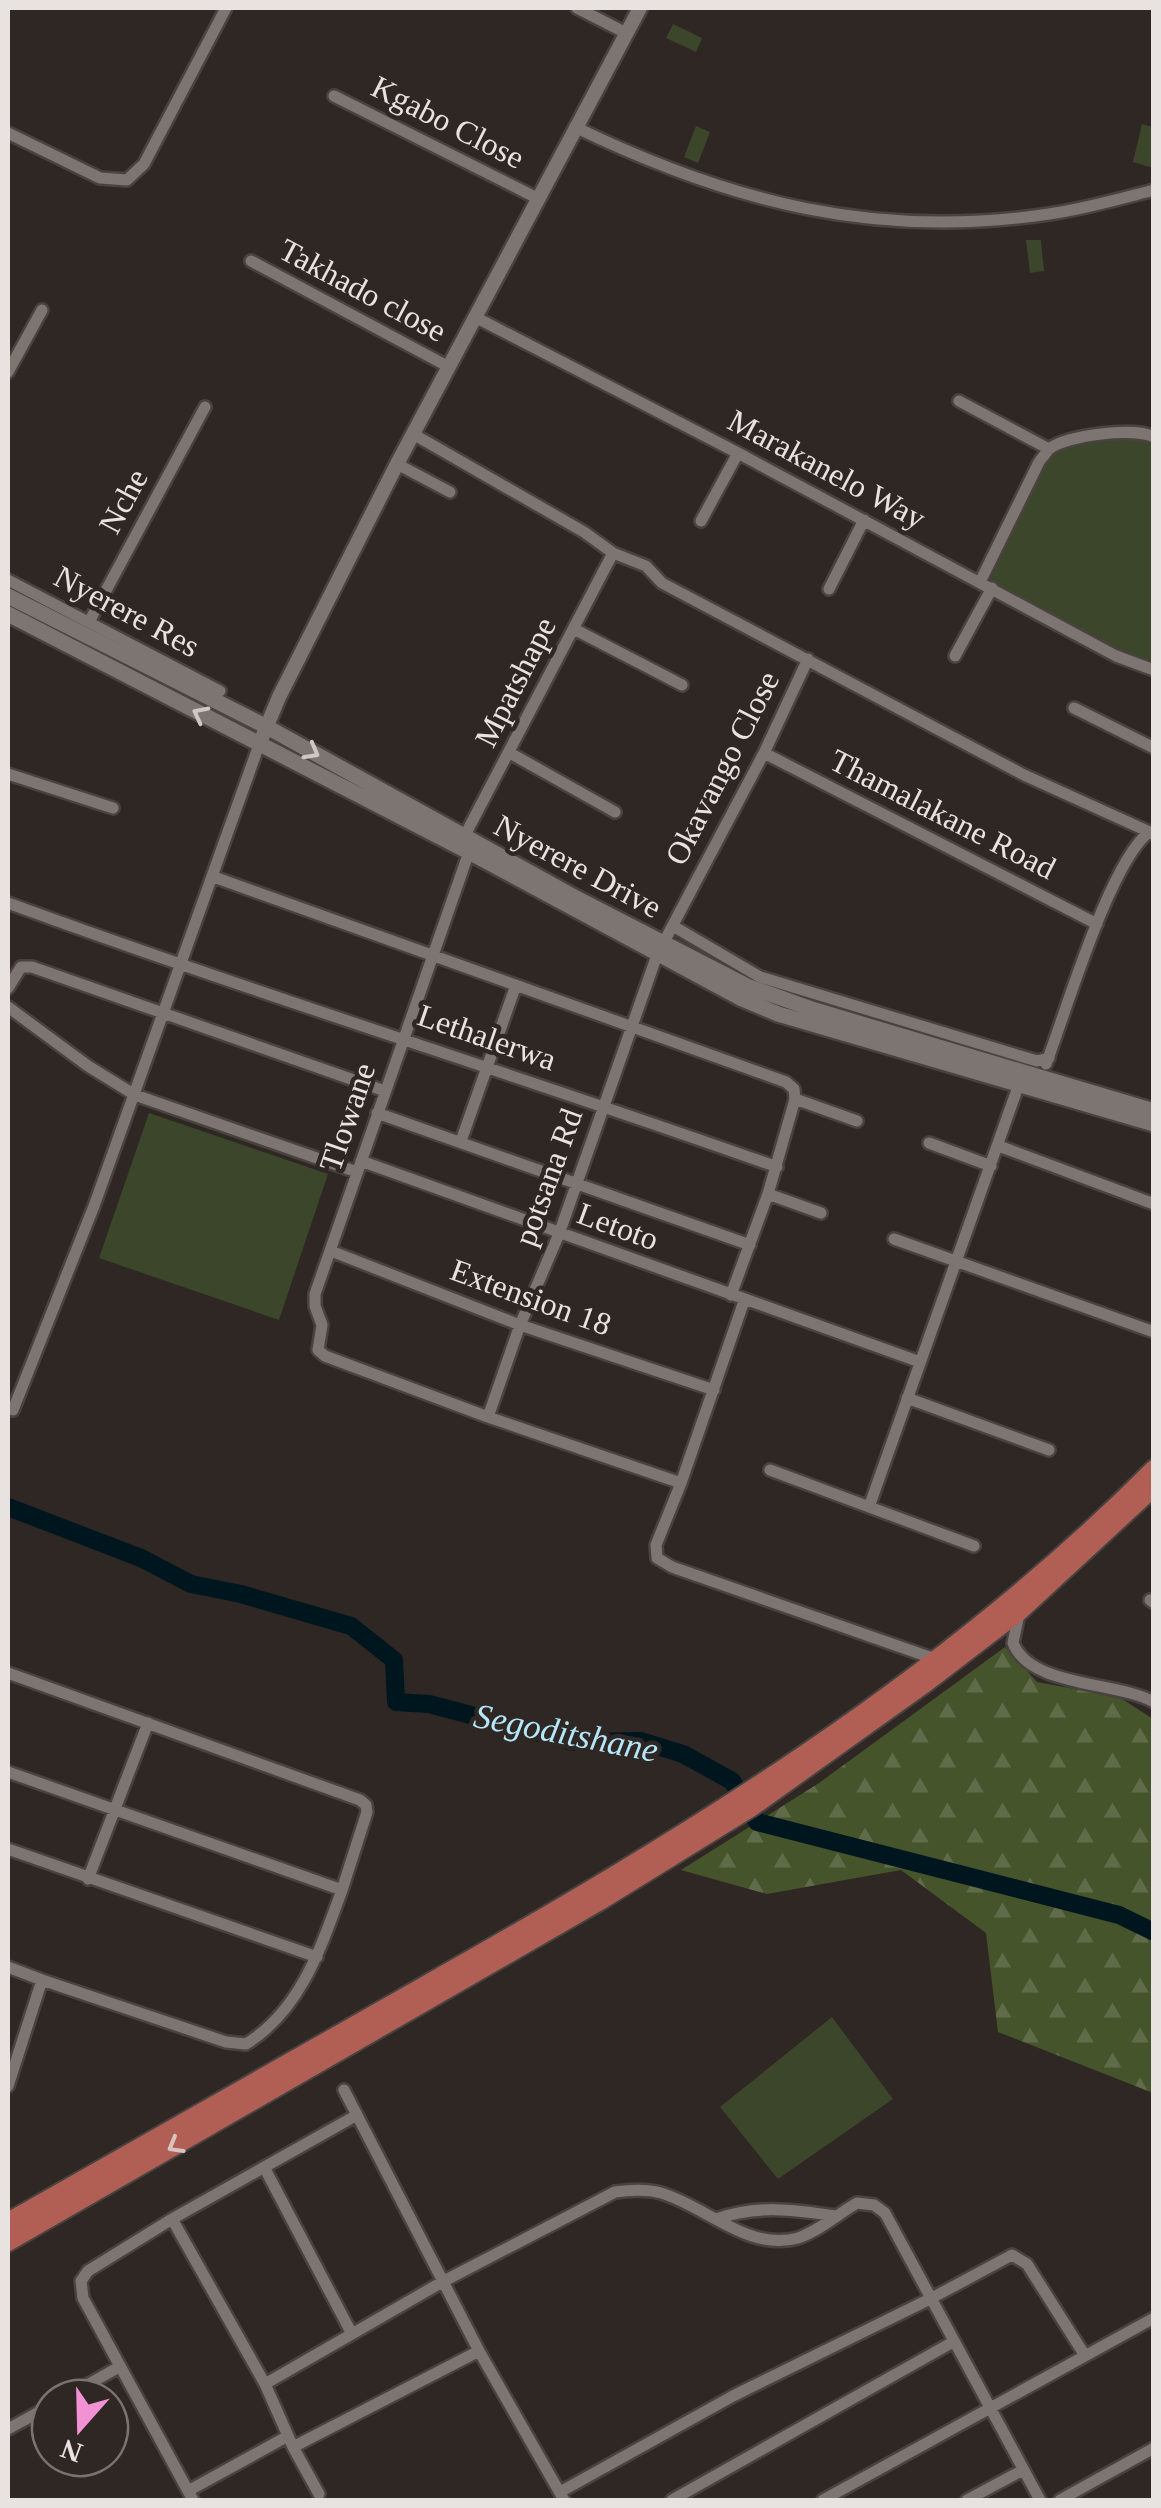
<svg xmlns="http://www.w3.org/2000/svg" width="1161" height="2508" viewBox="0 0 1161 2508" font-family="'Times New Roman',serif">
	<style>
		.forest { fill: url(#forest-firs) }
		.park { fill: #3c462a }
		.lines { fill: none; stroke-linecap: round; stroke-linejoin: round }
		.river { stroke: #00161f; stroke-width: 18 }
		.minor-casing { stroke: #484340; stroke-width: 16 }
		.tertiary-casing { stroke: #484340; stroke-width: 19 }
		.secondary-casing { stroke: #484340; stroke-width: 20 }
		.primary-casing { stroke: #484340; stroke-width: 22 }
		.minor { stroke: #7d7571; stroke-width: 11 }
		.tertiary { stroke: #7d7571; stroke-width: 14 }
		.secondary { stroke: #7d7571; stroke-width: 15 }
		.primary { stroke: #b15f55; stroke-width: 18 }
		.oneway { stroke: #cdc8c5 }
		.oneway2 { stroke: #dac2be }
		.labels { text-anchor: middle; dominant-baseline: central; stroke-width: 9; stroke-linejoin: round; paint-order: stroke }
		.street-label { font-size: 32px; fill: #e8e3e1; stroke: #2e2724 }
		.water-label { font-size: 35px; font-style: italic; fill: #b4e7f9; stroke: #2e2724 }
	</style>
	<defs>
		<pattern id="forest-firs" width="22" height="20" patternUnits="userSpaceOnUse" patternTransform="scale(2.5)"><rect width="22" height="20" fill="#45542b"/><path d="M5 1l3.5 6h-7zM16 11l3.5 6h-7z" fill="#606c49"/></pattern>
	</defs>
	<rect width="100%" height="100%" fill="#2e2724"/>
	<path class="forest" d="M1005,1647L1037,1682L1119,1697L1153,1719V2093L998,2032L986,1933L901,1870L767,1894L681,1870L819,1783Z"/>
	<path class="park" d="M673,24L702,38L696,52L666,38Z
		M1142,124L1153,127V168L1133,162Z
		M696,126L710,132L698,163L684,157Z
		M1026,240H1041L1044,271L1030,273Z
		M1150,434L1153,437V668L1145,669L980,582L1049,449Z
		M149,1113L328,1174L279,1320L99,1258Z
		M832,2017L893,2099L778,2179L720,2107Z"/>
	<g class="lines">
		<path class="river" d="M8,1507L141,1558L191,1584L241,1594L351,1626L394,1660L396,1702L429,1704L573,1742L641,1741L683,1754L732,1781L757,1822L1119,1915L1154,1932"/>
		<defs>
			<path id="minor" d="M577,8L626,33
				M334,96L537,198
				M575,127C730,202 876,240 1049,214C1084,209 1119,199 1154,190
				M8,133L100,178L127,180L144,164L226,8
				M251,261L449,367
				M475,317L738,453L1116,656L1154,670
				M8,372L42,310
				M959,401L1049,449
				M413,434L584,532L613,553L646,566L662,583L1024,775L1154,834
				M397,464L450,492
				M701,521L738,453
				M8,580L220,691
				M980,582L1039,462C1039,461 1049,450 1049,449C1068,435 1134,427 1154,437
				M829,589L864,520
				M89,622L205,407
				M574,629L682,685
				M955,656L992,588
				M1074,708L1154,748
				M510,753L615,812
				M764,753L1097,924
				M8,774L113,808
				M464,837L613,553
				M469,852L315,1294V1306L322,1325L318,1350L325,1356L488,1417L681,1483
				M214,877L786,1082L794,1089L795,1099L768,1194L731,1295
				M8,903C262,996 521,1076 777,1167
				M673,926L760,977L1037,1061L1049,1058
				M8,988L21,967H32L385,1091
				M8,1007L88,1066L135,1095L357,1172
				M1046,1064C1066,1012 1109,864 1149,832
				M795,1099L857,1121
				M377,1113L750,1245
				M461,1141L516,985
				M929,1143L991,1166
				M999,1146L1154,1204
				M361,1161L920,1362
				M768,1194L821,1213
				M894,1239L1154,1332
				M331,1251L520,1325L714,1390
				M744,1301L681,1483L656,1545L657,1558L672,1567L935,1659
				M907,1398L1049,1450
				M13,1410L94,1206L259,745
				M488,1417L520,1325L559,1234L657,955L764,753L808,659
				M770,1470L974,1546
				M869,1507L1019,1084
				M1150,1600L1154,1603
				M1019,1614L1013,1643C1030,1687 1115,1681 1154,1702
				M8,1673L360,1800L366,1805L367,1812L342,1890L8,1772
				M8,1849L317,1957
				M88,1879L148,1723
				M8,1967L42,1980L8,2086
				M42,1980L226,2042L246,2044C301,2010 321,1947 342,1890
				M344,2090L479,2351L564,2500
				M264,2167L352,2334
				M172,2219L265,2384L293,2447L479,2351
				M716,2219C757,2205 793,2209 835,2216
				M265,2384L444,2281L615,2192C630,2190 646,2189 661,2193C706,2206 748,2252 798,2238C819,2231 838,2214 857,2203L874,2205L885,2213L1040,2500
				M64,2398L119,2367
				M8,2429L50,2406
				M293,2447L319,2494
				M188,2491L288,2436
				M560,2492L733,2396L930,2299L1012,2255L1027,2264L1084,2354
				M193,2500L83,2298L81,2281L88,2271L172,2219L357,2115
				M672,2500L953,2342
				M823,2500L1154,2318
				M967,2500L1023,2470
				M1060,2500L1154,2448"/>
			<path id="tertiary" d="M259,745L279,697L397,464L640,8"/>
			<path id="secondary" d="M8,596L267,727L578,899L747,986L815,1010L1154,1111
				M8,614L469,852L740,998L778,1014L1154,1124"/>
			<path id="primary" d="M8,2222C146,2144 284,2065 422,1987C682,1840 942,1683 1154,1469
				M8,2242L600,1901L752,1807L923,1685L1021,1610L1154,1487"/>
		</defs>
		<use href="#minor" class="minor-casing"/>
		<use href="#tertiary" class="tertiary-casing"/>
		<use href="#secondary" class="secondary-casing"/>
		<use href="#primary" class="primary-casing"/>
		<use href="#minor" class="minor"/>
		<use href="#tertiary" class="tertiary"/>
		<use href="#secondary" class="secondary"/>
		<use href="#primary" class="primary"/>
	</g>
	<defs><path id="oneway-chevron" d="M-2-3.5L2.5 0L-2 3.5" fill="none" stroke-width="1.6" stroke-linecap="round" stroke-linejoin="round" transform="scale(2.5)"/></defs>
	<g class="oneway">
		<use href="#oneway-chevron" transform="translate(200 714) rotate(-153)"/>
		<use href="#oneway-chevron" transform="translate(312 752) rotate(29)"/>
	</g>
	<use class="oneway2" href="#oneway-chevron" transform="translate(175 2146) rotate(150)"/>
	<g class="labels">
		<g class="street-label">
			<text transform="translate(448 122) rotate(27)">Kgabo Close</text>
			<text transform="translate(363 290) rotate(28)">Takhado close</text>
			<text transform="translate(827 469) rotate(28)">Marakanelo Way</text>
			<text transform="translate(123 501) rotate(-62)">Nche</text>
			<text transform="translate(127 611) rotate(28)">Nyerere Res</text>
			<text transform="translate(515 682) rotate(-63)">Mpatshape</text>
			<text transform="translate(722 768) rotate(-63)">Okavango Close</text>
			<text transform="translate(943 814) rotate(27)">Thamalakane Road</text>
			<text transform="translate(578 866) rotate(28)">Nyerere Drive</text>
			<text transform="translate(487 1037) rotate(19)">Lethalerwa</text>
			<text transform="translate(347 1117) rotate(-71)">Tlowane</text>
			<text transform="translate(548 1177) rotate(-70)">potsana Rd</text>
			<text transform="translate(618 1226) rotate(20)">Letoto</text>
			<text transform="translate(531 1297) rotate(20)">Extension 18</text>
		</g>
		<g class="water-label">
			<text transform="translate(566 1733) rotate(11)">Segoditshane</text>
		</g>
	</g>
	<rect width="1161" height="2508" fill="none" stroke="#e8e3e1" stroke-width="20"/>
	<g transform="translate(80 2428) rotate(200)"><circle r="48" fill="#2e2724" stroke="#787270" stroke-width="2.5"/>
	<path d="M0-8L18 38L0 25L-18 38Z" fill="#f391d5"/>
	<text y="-15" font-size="28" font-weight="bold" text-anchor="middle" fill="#e8e3e1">N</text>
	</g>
</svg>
